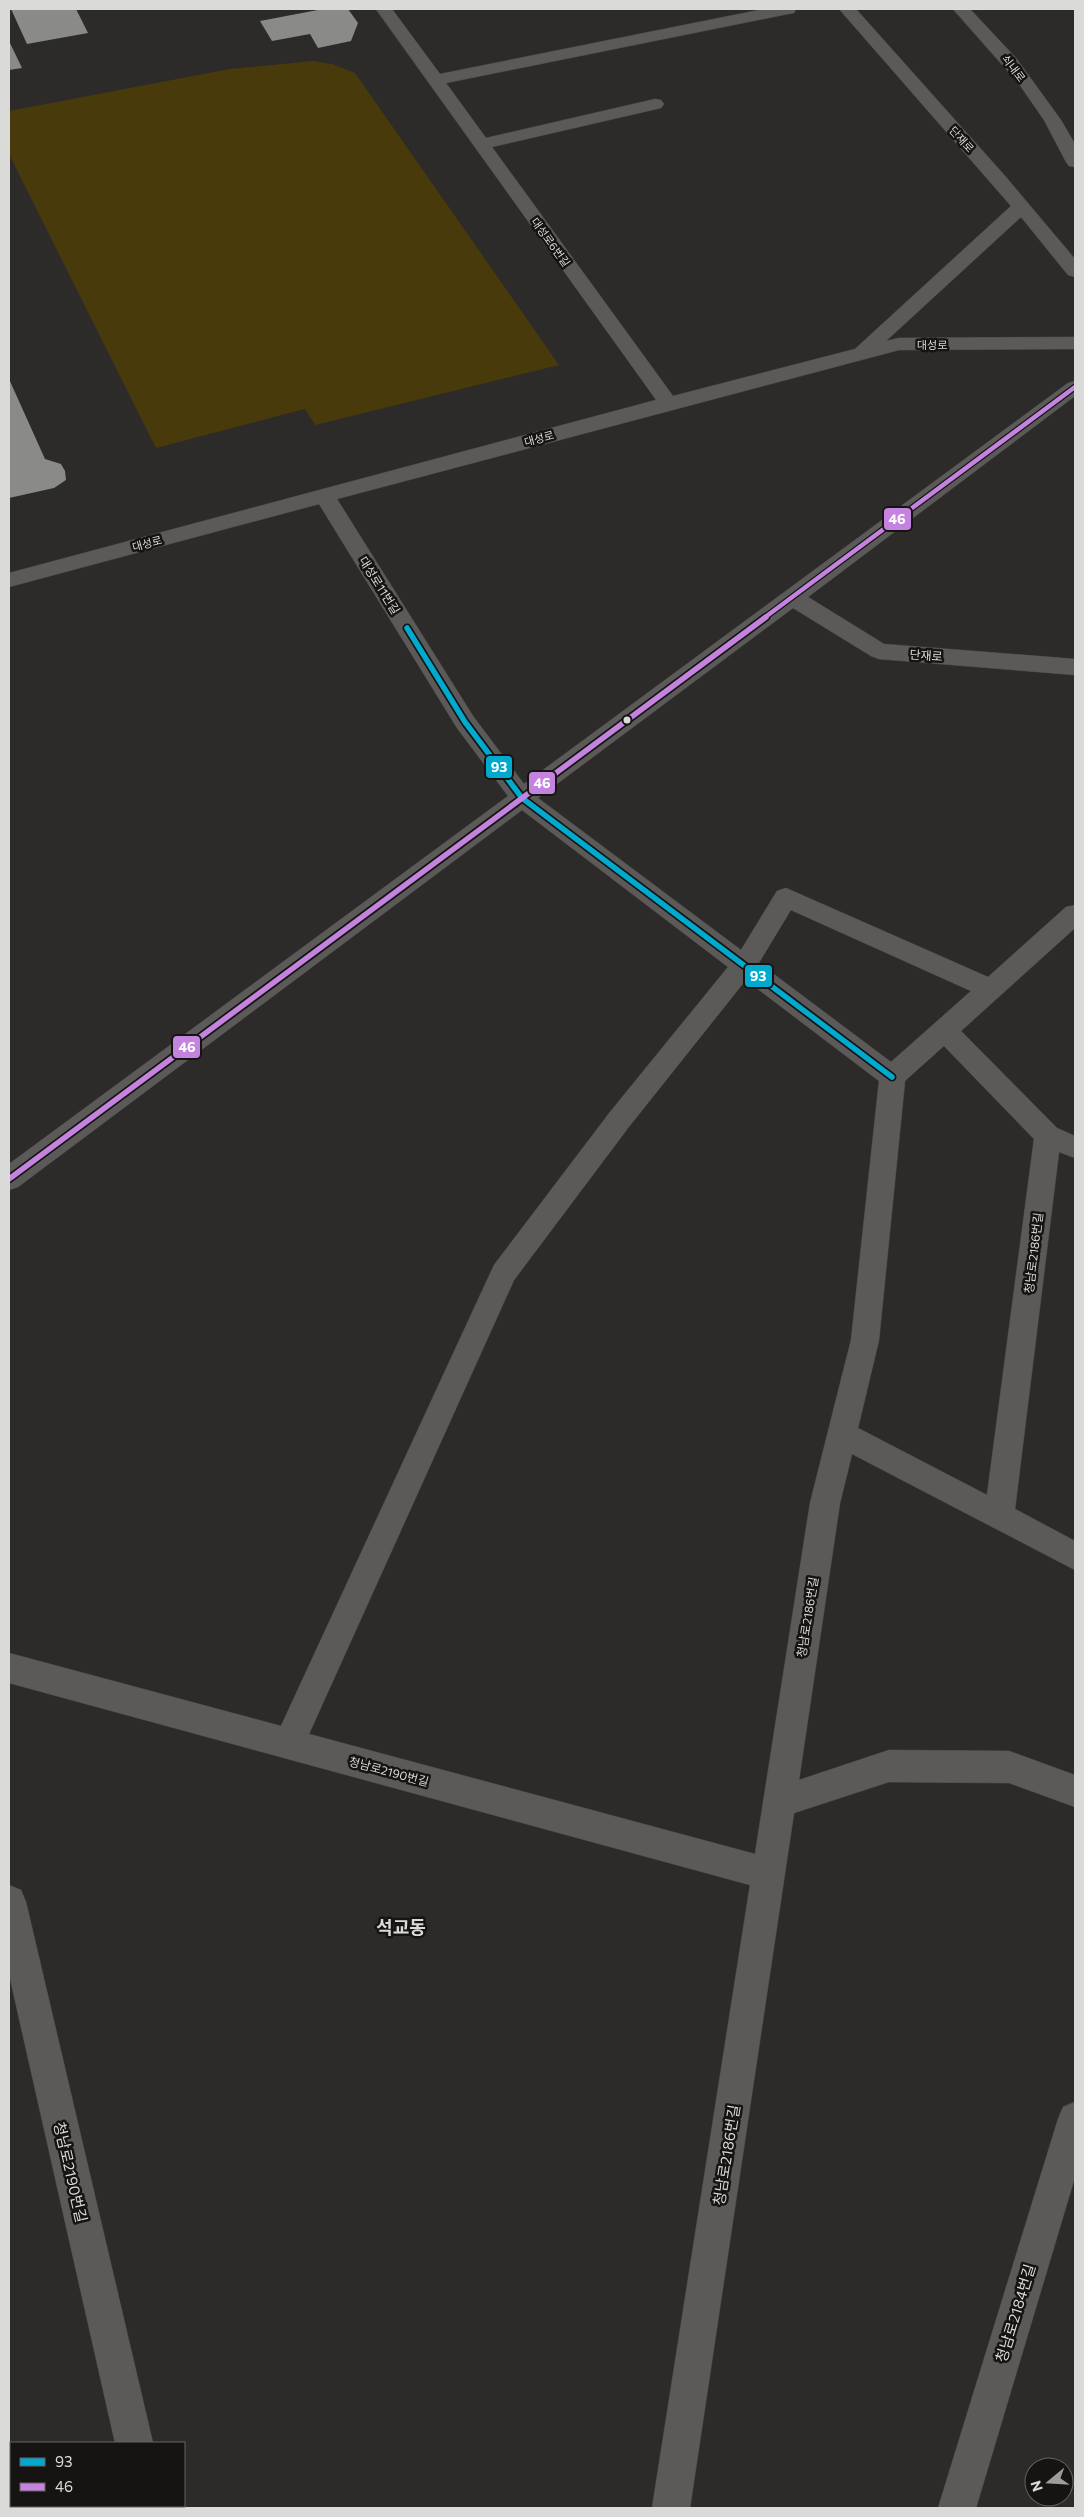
<svg xmlns="http://www.w3.org/2000/svg" width="1084" height="2517" viewBox="0 0 1084 2517" font-family="Commissioner,'Noto Sans KR',sans-serif">
	<style>
		.green { fill: #493a0b }
		.building { fill: #8a8a89 }
		.lines { fill: none; stroke-linecap: round; stroke-linejoin: round }
		.minor-casing { stroke: #484746; stroke-width: 1 }
		.minor { fill: #5b5a59; fill-rule: evenodd }
		.bus-1-casing { stroke: #151413; stroke-width: 9 }
		.bus-2-far1-casing { stroke: #151413; stroke-width: 7 }
		.bus-2-casing { stroke: #151413; stroke-width: 9 }
		.bus-1 { stroke: #00a9ce; stroke-width: 5.5 }
		.bus-2-far1 { stroke: #c483df; stroke-width: 4.5 }
		.bus-2 { stroke: #c483df; stroke-width: 5.5 }
		.bus-dot { fill: #dadad8; stroke: #151413; stroke-width: 2 }
		.labels { text-anchor: middle; dominant-baseline: central; stroke-width: 5; stroke-linejoin: round; paint-order: stroke }
		.far-street-label { font-size: 11px; fill: #dadad8; stroke: #151413 }
		.street-label { font-size: 12px; fill: #dadad8; stroke: #151413 }
		.near-street-label { font-size: 15px; fill: #dadad8; stroke: #151413 }
		.near-quarter-label { font-size: 18px; font-weight: bold; fill: #dadad8; stroke: #151413 }
		.line-badge { stroke: #151413; stroke-width: 2 }
		.badge-label { font-size: 14px; text-anchor: middle; font-weight: bold; fill: #fff }
	</style>
	<rect width="100%" height="100%" fill="#2c2b2a"/>
	<path class="green" d="M313,61L332,64L355,73L559,365L315,425L305,409L156,448L9,154V111L230,69Z"/>
	<path class="building" d="M11,9H76L88,33L27,44Z
		M323,9H348L358,23L351,41L318,48L310,34L272,41L260,21Z
		M9,41L22,68L9,70Z
		M9,379L45,459L61,464L65,471L66,480L54,488L9,498Z"/>
	<g class="lines">
		<defs>
			<path id="minor" d="M376,9H392L440,74L764,9H796L794,13L788,14L446,83L486,138L655,99L661,100L664,104L661,108L492,147L673,396L855,349L1011,206L839,9H856L1006,177L1075,259V277L1068,275L1021,217L886,341L899,338L1075,337V349L899,350L337,499L473,716L524,784L1068,383L1075,381V396L808,597L884,644L1075,659V675L879,659L871,656L793,608L538,798L741,950L777,891L786,888L988,977L1066,907L1075,905V928L961,1031L1057,1128L1075,1136V1158L1059,1152L1015,1509L1075,1541V1570L852,1454L840,1503L799,1780L889,1750L1009,1751L1075,1775V1807L1009,1783L889,1782L794,1813L690,2508H652L750,1885L9,1683V1653L281,1726L494,1265L610,1112L728,967L522,810L18,1187L9,1190V1164L508,796L457,728L319,504L9,587V573L656,400ZM791,910L971,991L891,1062L759,963ZM746,980L879,1081L851,1340L810,1503L755,1854L309,1734L514,1280L628,1128ZM944,1046L1034,1139L987,1495L858,1428L879,1340L905,1081Z
				M953,9H970L1016,58L1061,120L1075,144V167L1069,166L1066,162L1044,120L1019,84Z
				M9,1885L21,1890L26,1902L153,2443H115L9,1974Z
				M1075,2102V2177L976,2508H938L1058,2119L1063,2107Z
				M129,2506H167L168,2508H130Z"/>
		</defs>
		<use href="#minor" class="minor-casing"/>
		<use href="#minor" class="minor"/>
		<defs>
			<path id="bus-1" d="M407,628L465,722L522,798L892,1077"/>
			<path id="bus-2-far1" d="M764,618L1075,387"/>
			<path id="bus-2" d="M9,1179L766,617"/>
		</defs>
		<use href="#bus-1" class="bus-1-casing"/>
		<use href="#bus-2-far1" class="bus-2-far1-casing"/>
		<use href="#bus-2" class="bus-2-casing"/>
		<use href="#bus-1" class="bus-1"/>
		<use href="#bus-2-far1" class="bus-2-far1"/>
		<use href="#bus-2" class="bus-2"/>
	</g>
	<circle class="bus-dot" cx="627" cy="720" r="4.5"/>
	<g class="labels">
		<g class="far-street-label">
			<text transform="translate(1014 68) rotate(53)">쇠내로</text>
			<text transform="translate(962 139) rotate(48)">단재로</text>
			<text transform="translate(551 242) rotate(54)">대성로6번길</text>
			<text x="932" y="344">대성로</text>
			<text transform="translate(539 438) rotate(-15)">대성로</text>
			<text transform="translate(147 543) rotate(-15)">대성로</text>
		</g>
		<g class="street-label">
			<text transform="translate(380 585) rotate(58)">대성로11번길</text>
			<text transform="translate(926 655) rotate(4)">단재로</text>
			<text transform="translate(1033 1253) rotate(-83)">청남로2186번길</text>
			<text transform="translate(807 1617) rotate(-81)">청남로2186번길</text>
			<text transform="translate(389 1771) rotate(15)">청남로2190번길</text>
		</g>
		<g class="near-street-label">
			<text transform="translate(726 2155) rotate(-81)">청남로2186번길</text>
			<text transform="translate(71 2172) rotate(77)">청남로2190번길</text>
			<text transform="translate(1015 2313) rotate(-73)">청남로2184번길</text>
		</g>
		<g class="near-quarter-label">
			<text x="401" y="1927">석교동</text>
		</g>
	</g>
	<g class="line-badge">
		<rect x="883" y="507" width="29" height="24" rx="5" fill="#c483df"/>
		<rect x="485" y="755" width="28" height="24" rx="5" fill="#00a9ce"/>
		<rect x="528" y="771" width="28" height="24" rx="5" fill="#c483df"/>
		<rect x="744" y="964" width="29" height="24" rx="5" fill="#00a9ce"/>
		<rect x="172" y="1035" width="29" height="24" rx="5" fill="#c483df"/>
	</g>
	<g class="badge-label">
		<text x="897" y="524">46</text>
		<text x="499" y="772">93</text>
		<text x="542" y="788">46</text>
		<text x="758" y="981">93</text>
		<text x="187" y="1052">46</text>
	</g>
	<rect width="1084" height="2517" fill="none" stroke="#dadad8" stroke-width="20"/>
	<rect x="10" y="2442" width="175" height="65" fill="#151413" stroke="#646362"/>
	<rect x="20" y="2458" width="25" height="8" fill="#00a9ce" stroke="#646362"/>
	<text x="55" y="2467" font-size="15" fill="#dadad8">93</text>
	<rect x="20" y="2483" width="25" height="8" fill="#c483df" stroke="#646362"/>
	<text x="55" y="2492" font-size="15" fill="#dadad8">46</text>
	<g transform="translate(1049 2482) rotate(252)"><circle r="24" fill="#151413" stroke="#646362"/>
	<path d="M0-4L9 19L0 12L-9 19Z" fill="#9d9d9b"/>
	<text y="-8" font-size="14" font-weight="bold" text-anchor="middle" fill="#dadad8">N</text>
	</g>
</svg>
